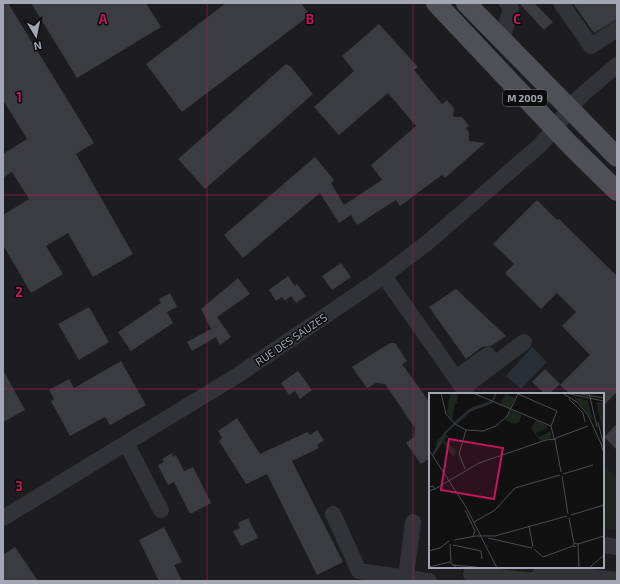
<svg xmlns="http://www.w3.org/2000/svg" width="620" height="584" viewBox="0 0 620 584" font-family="'Exo 2',sans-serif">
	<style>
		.built { fill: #1d1d1f; fill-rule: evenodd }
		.green { fill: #1d251e }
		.water { fill: #282f36 }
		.building { fill: #3b3c3f }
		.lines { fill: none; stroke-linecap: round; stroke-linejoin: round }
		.minor { stroke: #323337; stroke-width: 16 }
		.major { stroke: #4e5056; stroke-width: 20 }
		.grid { fill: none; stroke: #c2185b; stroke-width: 1; stroke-opacity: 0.55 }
		.labels { text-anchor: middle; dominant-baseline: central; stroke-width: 3; stroke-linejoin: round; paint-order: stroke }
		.shield { fill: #0c0c0d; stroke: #767881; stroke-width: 1 }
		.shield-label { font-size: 10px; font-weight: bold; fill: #a3a7b3 }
		.street-label { font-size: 11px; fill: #a3a7b3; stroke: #0c0c0d }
		.inset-river { fill: none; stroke: #282f36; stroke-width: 2 }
		.inset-road { fill: none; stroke: #4b4d52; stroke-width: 1 }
		.view { fill: #c2185b; fill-opacity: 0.15; stroke: #c2185b; stroke-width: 2 }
		.inset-edge { fill: none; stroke: #a3a7b3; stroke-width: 2 }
		.grid-label { font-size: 13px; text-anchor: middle; font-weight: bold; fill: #c2185b; stroke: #0c0c0d; stroke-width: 3; stroke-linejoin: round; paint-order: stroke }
	</style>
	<rect width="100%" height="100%" fill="#111112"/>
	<path class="built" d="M3,3H617V581H3ZM430,394H603V567H430Z"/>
	<path class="green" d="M603,464L617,479V530L603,529Z"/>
	<path class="water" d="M532,347L547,362L521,389L506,376Z"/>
	<path class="building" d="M3,3H8L94,143L76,154L133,254L93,277L68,233L46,246L63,274L31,293L3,245V215L29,199L12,172L3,178V154L27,139L3,100Z
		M31,3H146L161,27L77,78Z
		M226,3H301L310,15L182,112L146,64Z
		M519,3H534L553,22L544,30Z
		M573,3H617V19L594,33Z
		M379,24L418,67L414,70L442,104L447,100L454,108L453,117H462L469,126L466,128L469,133V141L485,143L445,178L442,175L400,206L396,200L357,225L351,215L339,223L320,193L243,258L224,235L315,157L334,180L331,183L344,205L382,180L371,165L416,126L388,93L339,135L314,107L354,71L342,56Z
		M286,64L291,67L313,94L205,189L178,159Z
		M537,200L557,220L559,219L617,276V392L603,406V394H570L560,385L590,355L562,326L576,312L557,293L541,309L505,273L514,264L493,244Z
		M341,263L351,277L332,290L322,276Z
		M288,276L295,286L297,284L306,296L296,303L291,296L285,301L282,297L276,301L269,290Z
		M238,278L250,294L217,317L231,337L220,345L216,337L192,351L187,342L211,329L201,309Z
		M456,289L506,336L491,346L482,347L466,359L429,307Z
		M170,293L177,307L167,312L173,323L131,351L118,332L161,303L159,299Z
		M89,307L109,342L79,360L58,324Z
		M390,343H395L407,361L402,364L430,403V458L421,464L406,443L414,437L415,428L385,384L376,383L367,388L352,367Z
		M121,361L146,405L110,425L105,417L70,436L51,401L54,399L49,390L69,379L74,388Z
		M545,369L560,384L549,394H545L532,382Z
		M3,370L25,410L3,422Z
		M298,371L312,390L300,399L295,391L289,395L281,383Z
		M237,418L260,454L307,432L310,435L317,430L324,440L317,445L319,448L292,461L343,562L317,575L267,474L246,484L219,441L222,438L218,431Z
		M617,424V450L604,437Z
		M172,453L173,457L176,455L184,471L193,467L211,503L190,514L174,482L168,485L158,465L164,462L162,459Z
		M248,518L258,538L241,546L233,531L240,528L238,523Z
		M164,527L182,562L174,565L182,581H159L139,540Z
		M15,547L38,581H3V555Z"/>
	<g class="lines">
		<path class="minor" d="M561,3L591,46L617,29
			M502,41L511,8L507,3
			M384,276L467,394
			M456,378L488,355
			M463,388L524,342
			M126,443L161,510
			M333,514L359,571L429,581
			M3,518L238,375L378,280L427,243L538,147L555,129L569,108L583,94L617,65
			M603,545L617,547
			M471,574L535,581L542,572L617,580
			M406,577L413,522"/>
		<path class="major" d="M436,3L571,146L617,191
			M466,3L617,157"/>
	</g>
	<path class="grid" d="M207,3V581M413,3V581M3,195H617M3,389H617"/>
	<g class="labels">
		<rect class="shield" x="503" y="90" width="44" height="16" rx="3"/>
		<g class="shield-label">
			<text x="525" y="98">M 2009</text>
		</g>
		<g class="street-label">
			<text transform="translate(291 339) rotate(-34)">RUE DES SAUZES</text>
		</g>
	</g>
	<g transform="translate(429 393)">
		<rect width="175" height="175" fill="#111112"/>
		<path d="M21,0H29L28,10L31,11H26L23,27L18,20ZM77,1L86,5L81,15L71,11ZM144,3L159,8L164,28L156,17ZM60,8L64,10L43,18L28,31L25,29L43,14ZM167,9H175V45ZM82,17L93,22L90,29L85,31L75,27ZM107,27L118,32V35L107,40L108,42L110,44L122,38V45L111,48L102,35ZM25,31L17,42L20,43L15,47L27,57L25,65L14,50L5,62L8,47Z" fill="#1d251e"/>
		<path class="inset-river" d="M4,62L17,39L39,18L63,9L67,0"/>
		<path class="inset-road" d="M12,0L17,21L26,31L37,37L54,38L67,33L78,23L89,1L128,18L122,33M44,0L122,33L125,45M133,0L148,9L159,22L173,53M136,0L175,8M146,0L175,5M160,0L168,34M140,6L154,20L156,29M169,29L175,53M127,45L159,33M126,47L132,79M172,50L175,62M0,57L37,114L68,175M36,76L30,61L37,37M134,81L164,72M133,83L139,121M0,94L4,93L6,96L0,98M6,96L50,70L117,47L127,46H124M36,117L46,138L44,143M142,122L175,112M140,125L145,150M45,129L66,117L86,95L131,82M100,133L104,154M59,145L103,155M25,147L47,143H66L138,123M21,151L22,170L28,175M149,151L175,143M24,152L52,158L53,166M147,154L144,153L145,150L149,151L150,175M105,156L114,164L144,153M0,158L11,155L20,148M23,172L47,174M0,174L21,169M160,175L175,162"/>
		<path class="view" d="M20,46L74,55L65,106L12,97Z"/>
		<rect width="175" height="175" class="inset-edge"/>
	</g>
	<g class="grid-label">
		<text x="103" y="24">A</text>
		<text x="310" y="24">B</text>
		<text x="517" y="24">C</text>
		<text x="19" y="102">1</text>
		<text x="19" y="297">2</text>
		<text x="19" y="491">3</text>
	</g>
	<rect width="620" height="584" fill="none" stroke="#a3a7b3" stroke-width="8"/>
	<g transform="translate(36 36) rotate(170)" stroke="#0c0c0d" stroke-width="3" paint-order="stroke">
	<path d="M0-3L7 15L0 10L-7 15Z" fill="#a3a7b3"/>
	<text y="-6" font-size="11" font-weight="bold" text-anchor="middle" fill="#a3a7b3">N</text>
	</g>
</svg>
